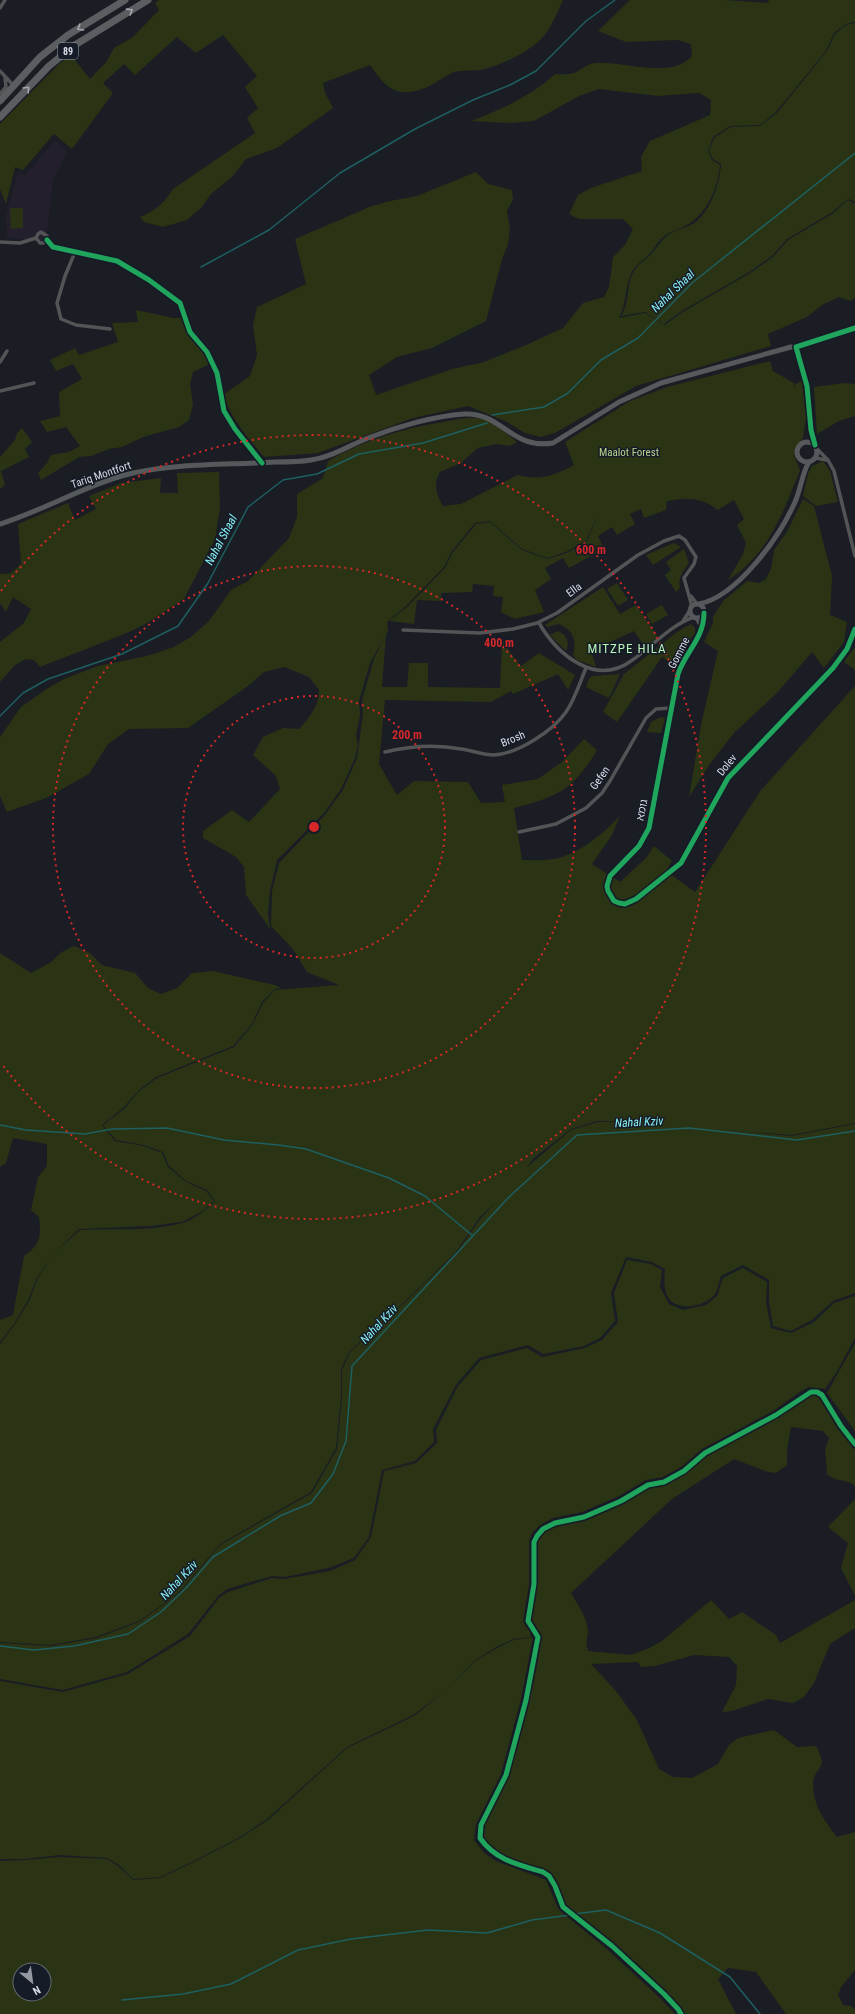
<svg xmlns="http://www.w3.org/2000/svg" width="855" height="2014" viewBox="0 0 855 2014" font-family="'Roboto Condensed','Noto Sans Hebrew',sans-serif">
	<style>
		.education { fill: #241f2d }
		.green { fill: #2a3414; fill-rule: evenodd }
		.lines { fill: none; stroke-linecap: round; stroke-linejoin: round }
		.stream { stroke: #1e5f61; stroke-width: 1.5 }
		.street { stroke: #525456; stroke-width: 3.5 }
		.secondary { stroke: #56595b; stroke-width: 5 }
		.highway { stroke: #5b5e61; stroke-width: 7 }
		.cycleway-casing { stroke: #161b28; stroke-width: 8 }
		.cycleway { stroke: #20a55d; stroke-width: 5 }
		.oneway { stroke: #a5a8af }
		.ring { fill: none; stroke: #d62828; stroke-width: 2; stroke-dasharray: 2 4 }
		.labels { text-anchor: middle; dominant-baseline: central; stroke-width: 3; stroke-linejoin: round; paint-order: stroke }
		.shield { fill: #161b28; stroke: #9ca1ab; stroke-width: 1 }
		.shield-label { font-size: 10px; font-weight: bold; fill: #d6dae3 }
		.park-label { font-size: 11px; fill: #bad48d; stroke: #161b28 }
		.street-label { font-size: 11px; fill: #d6dae3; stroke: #161b28 }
		.water-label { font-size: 12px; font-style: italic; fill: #88f2f4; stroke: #161b28 }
		.quarter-label { font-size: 13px; letter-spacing: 1px; fill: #b8f3b8; stroke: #161b28 }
		.centre { fill: #d62828; stroke: #161b28; stroke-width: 2 }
		.ring-label { font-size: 12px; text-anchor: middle; font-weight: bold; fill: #d62828; stroke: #161b28; stroke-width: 3; stroke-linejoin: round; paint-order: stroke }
	</style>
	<rect width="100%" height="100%" fill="#1a1d24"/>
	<path class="education" d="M55,140L67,152L53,181L46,243L7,237L6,215L18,173L26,175Z"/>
	<path class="green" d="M159,0H563C557,13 551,29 541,39C527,53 503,64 485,69C475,72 464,69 454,72C444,76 435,84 425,88C396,99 385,87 370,65L323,83L325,93L333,108L277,148L246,159L232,177L211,194L201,208L187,220L163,227L144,222L140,217C155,211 164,203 173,189L255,133L247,118L258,108L245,87L257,76L223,35L196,53L177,37L135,75L124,64L103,83L113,93L72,149L54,134L23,170L15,167L6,204L0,189V124L59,64L71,55L90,79L107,61L114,48L133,37L159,10L155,3Z
		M630,0H725L768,3L769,0H855V22L846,24L834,33L826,51L776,112L760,125L730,126L713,137L708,151L712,160L720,165C718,188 707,215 685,226C677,230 668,232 661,239C657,242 655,248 652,251C648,257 641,261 636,266C624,280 628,301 619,318L645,313L665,325L681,313L752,272L774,256L788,240L832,214L848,200L855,204V298L850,301L839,297L822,305L807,317L768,334L771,346L636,386L555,433L541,437L525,433L505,421L468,406L413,418L318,453L264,457C246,436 233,421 223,395L250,376L257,355L253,325L257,307L306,284L295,239L372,206L390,201L417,196L476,172L488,184L512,190L513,199L507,211L510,229L508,244L502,259L486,321L432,348L397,357L369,375L376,395L452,369L484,362L526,345L563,328L583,303L604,297L609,287L613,257L625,245L633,229L623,219H579L569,214L578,195L591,188L642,171L641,157L650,141L710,115L711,100L699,93L658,96L599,89L579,96L534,121L512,123L471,121C502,109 531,96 555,74C561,74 569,75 574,73C581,70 588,63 596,63C625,61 670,80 692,56L691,44L677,40L626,42L598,31Z
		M855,23V202L848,199L831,213L787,239L773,255L751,271L680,312L664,324L645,312L621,316C631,301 625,282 636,268C641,262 648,258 652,253C658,247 661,240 668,235C677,228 690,228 698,220C712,207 720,182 721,164L713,159L709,151L714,138L731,127L760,126L777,113L827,51L835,34L846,25Z
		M10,208H23V228L11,229Z
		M179,306L189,332L204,352L210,364L193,372L190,384L193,405L189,420L179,427L143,437L122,447L109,449L91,456L79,457L41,480L38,473L47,463L51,455L69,452L80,446L66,427L47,432L40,421L60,416L59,392L82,379L73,364L56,371L50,360L75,348L79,355L118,342L112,323L138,322L136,310L173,318H182Z
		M770,361L773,371L794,383V389L795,384L802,381L806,417L803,438L794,456L800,470C783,513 768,555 728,580L743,554L746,543L737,525L744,519L734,500L718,510C701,497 687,497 667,501L666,510L644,518L641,509L630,514L635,524L617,535L612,527L598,536L604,549L569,568L563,558L545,568L551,579L535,590L544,612L515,619L501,612L503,597L493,596L494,586L473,584L472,592L441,593V601L417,600L414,624L389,621L407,607L445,568L453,552L476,524L490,522L522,550L548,559L569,552L587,541L600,510L615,500L600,510L586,541L568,551L548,558L522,549L490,521L475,523L452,551L444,567L406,606L387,622L388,631L370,663L359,701L360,715L356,735L358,745L355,758L341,789L324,813L277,860L270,891L268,913L270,929L246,895L244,867L236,857L203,838V831L232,810L249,822L280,789L276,776L253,755L263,737L283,728L299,729C310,717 319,706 319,690L309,677L284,667L264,672L248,686L188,728L129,729L108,744L89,774L46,798L7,812L0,796V737L21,707L48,688L64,679L98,666L147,656L174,647L191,637L209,621L231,590L248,581L289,538L297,517V494L323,478L328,461C364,440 403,428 444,422C455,420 467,417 478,418C492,420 507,434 517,442L510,446L496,444L478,448L461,463L440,472C433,485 436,493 443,506L461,504L518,475C538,481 557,475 574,465L565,442L630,401L667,387Z
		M845,383L855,384V416L839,421L817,434L814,387Z
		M22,428L32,442L25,449L29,457L1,471L5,485L0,489V457L15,440L17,433Z
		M823,461L830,471L838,502L816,506L803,496L808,474L812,466Z
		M219,472L220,508L215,539L184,599L144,625L122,635L40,667L34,660L26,659L15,665L0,682V642L24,623L31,609L13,597L6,612L0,603V574L11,573L21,564L18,524L68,503L75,520L96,509L89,496L121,483L161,478L160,493H178L177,473Z
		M803,499L814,506L832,576L830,615L847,622L844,642L824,668L812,652L777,693L734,733L709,765L689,797L701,725L718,651L704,642L713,623V617L723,601L747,581L759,583L766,579L771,569L774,550L788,530Z
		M674,543L681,547L653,565L646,555Z
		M684,549L689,563C684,570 677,578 680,588L676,592L665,575L671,570L666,562Z
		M617,583L628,600L618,606L607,589Z
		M603,587L620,614L636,605L658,637L645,647L634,631L591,651L596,667L577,660L573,655C577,640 573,629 558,624L548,627L545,625Z
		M662,605L668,615L652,624L646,614Z
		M691,624L695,628V633L673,664L662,657L617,722L603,712L624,674L677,632Z
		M558,631C567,635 570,642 566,651L550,635Z
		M386,634L382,687H407L409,663H428V687L500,688L502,642H510L508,650L521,666L539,653L575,675L568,690L558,674L513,694L511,691L491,702L385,700L379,764L397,795L414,781L468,782L481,803L505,802L502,785L538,779L563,761L584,739L597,750C574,789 558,797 514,808L522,860C532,860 543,861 553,859C577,856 604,833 620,816L612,835L592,864L620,882L647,857L654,846L672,861L666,871L695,892L761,790L855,686V1123L792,1135L722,1130L792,1136L855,1124V1293L833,1301L812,1320L791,1331L773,1326L769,1301V1280L743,1265L721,1276C719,1282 718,1289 715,1294C711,1300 704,1303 697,1305C668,1311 662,1294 665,1269L652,1262L626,1257L611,1293L615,1321L600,1338L584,1346L543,1354L528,1345L479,1358L456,1385L433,1429L434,1442L415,1461L382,1470L369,1537L354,1558L329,1568L284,1577L272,1576L227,1589L218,1596L188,1634L127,1672L63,1690L0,1679V1643L51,1646L97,1638L141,1621L179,1593L220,1545L312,1493L337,1449L342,1398V1370L350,1352L399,1308L457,1252L481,1218L498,1200L480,1217L456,1252L398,1308L349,1352L341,1369V1398L336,1448L311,1492L220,1544L178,1593L141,1620L96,1637L51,1645L0,1642V1344L15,1324L29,1301L38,1278L53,1254L80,1230C112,1228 151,1232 182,1223C194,1220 206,1210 215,1201L207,1190L186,1181L169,1166L163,1152L144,1145L116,1140L103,1125L124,1109L139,1091L157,1078L234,1047L253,1024L263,1003L275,990L339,985L307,972L292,948L271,926L272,891L279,863L324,816L343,790L357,758L363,714L362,700L374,659ZM597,1121L638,1122H598L571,1130L527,1167L534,1158L571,1129Z
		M854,648H855V670L844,662Z
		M620,674L609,698L586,687L589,679L592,676Z
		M661,717L665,718L661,733L647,732L651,722Z
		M74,946L90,953L102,965L135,973L148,988L161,994L177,988L192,973L213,971L275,985L281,988L275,989L262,1002L252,1024L233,1046L156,1077L139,1090L123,1108L102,1125L115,1141L144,1146L162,1153L168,1167L186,1182L206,1191L214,1201L203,1211L182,1222L150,1226L79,1229L53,1254L37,1278L28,1300L14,1324L0,1342V1320L13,1315L24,1256C41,1244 41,1236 39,1217L31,1210L38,1177L47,1166V1144L13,1138L6,1163L0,1167V953L31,973L51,962L62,952Z
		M627,1260L651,1264L662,1270L660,1287L669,1304L683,1310L706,1305L717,1296L723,1278L743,1268L767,1282L766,1302L771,1328L791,1333L814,1322L834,1303L855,1296V1338L836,1373L825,1389L809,1387L801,1391L773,1411L702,1449L681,1467L663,1477L646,1480L619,1496L582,1512L553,1518L540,1525L532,1533L529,1541V1584L523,1622L530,1632L531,1637L514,1639L498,1646L474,1661L445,1691L413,1715L347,1747L267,1819L242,1836L192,1862L160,1877L133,1879L119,1865L107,1858L60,1855L25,1859H0V1681L63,1692L128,1674L190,1636L219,1598L228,1592L272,1578L284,1579L330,1571L355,1560L371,1537L384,1471L416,1463L437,1443L436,1430L458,1386L481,1360L527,1348L542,1357L585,1348L602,1340L618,1322L614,1293Z
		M855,1343V1431L827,1393Z
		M814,1395L819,1398L838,1429L855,1450V1486C844,1477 839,1484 827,1474L825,1450L829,1438L823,1431L791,1427L787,1451V1465L776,1473L768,1472L734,1459L672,1499L571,1593C577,1604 587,1617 588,1630C588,1639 585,1639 588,1651L631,1655L647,1649L662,1641L711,1600L729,1619L742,1612L776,1635L780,1643L855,1600V1628L830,1644L814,1683L804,1697L793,1703L768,1699L732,1711L722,1712L736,1685L737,1666L729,1657L694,1655L655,1666L641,1667L638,1662L591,1664L616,1691L637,1720L659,1769L673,1777L692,1778L718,1764L729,1745L738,1738L774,1730L797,1747L816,1746C830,1771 814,1765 813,1784C813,1806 825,1821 837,1837L855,1832V1970L841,1987L838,1995L843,2005L851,2006L855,2010V2014H786L756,1972L728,1968L718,1979L736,2014H684L681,2007L666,1992L633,1961L565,1905L552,1874L545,1870L500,1854L490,1847L483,1838C484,1814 501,1798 508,1776C524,1731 534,1683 542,1636L532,1620L537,1585V1542L539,1537L545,1532L556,1526L585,1520L622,1504L649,1488L665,1484L686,1473L706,1456L778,1418L805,1398Z
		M855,1499V1596L841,1568L848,1543L828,1527Z
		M533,1637L521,1699L501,1774L476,1824L474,1840L484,1853L496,1861L546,1880L559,1910L608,1950L660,1998L675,2014H0V1861L25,1860L60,1857L107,1859L118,1866L133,1880L160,1878L192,1863L242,1837L268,1820L347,1748L414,1716L445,1691L475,1661L499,1647L514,1640ZM20,1970H44V1994H20Z"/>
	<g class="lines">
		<path class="stream" d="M201,267L269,230L340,173L415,129L473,100L510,85L536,71L586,21L615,0
			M492,415L544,407L568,393L601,360L638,338L692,283L855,153
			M0,716L23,693L48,679L122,654L178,626L208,583L248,507L283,480L317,474L359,454L423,443L487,423
			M0,1125L26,1130L85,1134L112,1129L167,1128L224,1140L279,1145L306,1149L389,1178L425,1196L473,1236
			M0,1646L34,1650L74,1646L128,1634L161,1612L187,1587L213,1557L280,1516L311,1503L333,1474L346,1441L352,1366L509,1197L577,1135L689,1128L797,1140L855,1131
			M574,1914L606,1910L660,1933L730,1977L760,2014
			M122,2000L183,1994L231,1984L298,1950L351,1939L428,1930L487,1933L532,1920L570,1915"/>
		<path class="street" d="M0,8L5,0
			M0,71L14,86
			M0,94L6,87L5,78
			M47,240L53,247L117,261L149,280L180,303L190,332L207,352L217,373L224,411L235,429L262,463
			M0,242L20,243L36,238L38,234L41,232L47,236V240L43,243H40L36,238
			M75,252L65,276L57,303L61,319L76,325L110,329
			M796,347L855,328
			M0,362L7,351
			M0,391L34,383
			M816,448L828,460L834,471L855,556
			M815,458L827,460
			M691,596L697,604
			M704,613C704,638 686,651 678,674L649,828L639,846L610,876L607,886L608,891L614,901L619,903L625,904L636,899L681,863L728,778L833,668L847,649L855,629
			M696,618L702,628
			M683,621L690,610
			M539,623C557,654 595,687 631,661C652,647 670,625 694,617
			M403,630L480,633L513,629L537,623L557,613L638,555L664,541L679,536L685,540L696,557L694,564L684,578L691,603V608
			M385,752C410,746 435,744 461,749C471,750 483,755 494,755C517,754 553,731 566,712C575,699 580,682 586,668
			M519,832L556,824L586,808L602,793L610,781L646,718L656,709L671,708
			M681,2014L678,2009L664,1994L612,1946L563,1907L555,1886L549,1876L543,1872C519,1865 495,1860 480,1838L481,1825L506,1775L526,1700L538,1637L528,1621L534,1584V1542L537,1536L543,1529L555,1523L584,1517L621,1501L648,1485L664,1482L684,1471L705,1453L776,1415L811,1392H817L822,1395L841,1426L855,1444"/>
		<path class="secondary" d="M797 452a10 10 0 1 1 20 0a10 10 0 1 1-20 0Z
			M0,524C45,510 87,484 133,473C178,463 229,465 275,462C287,462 300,462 311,460C332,457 348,446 368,438C396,427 434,416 464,414C502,412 511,450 553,443L619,402L661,383L791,347H796C803,364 807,383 809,402C811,417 810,431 815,445
			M690 611a7 7 0 1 1 14 0a7 7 0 1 1-14 0Z
			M699,604C738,596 780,536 795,502C801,489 802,473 809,462"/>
		<path class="highway" d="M0,101L40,57L68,35L125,0
			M0,117L49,66L75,45L148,0"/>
		<defs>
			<path id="cycleway" d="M47,240L53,247L117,261L149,280L180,303L190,332L207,352L217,373L224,411L235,429L262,463
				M815,445L811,430L807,386L796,347L855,328
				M704,613C704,638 686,651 678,674L649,828L639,846L610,876L607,886L608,891L614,901L619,903L625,904L636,899L681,863L728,778L833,668L847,649L855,629
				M681,2014L678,2009L664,1994L612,1946L563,1907L555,1886L549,1876L543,1872C519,1865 495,1860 480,1838L481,1825L506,1775L526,1700L538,1637L528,1621L534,1584V1542L537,1536L543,1529L555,1523L584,1517L621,1501L648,1485L664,1482L684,1471L705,1453L776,1415L811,1392H817L822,1395L841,1426L855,1444"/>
		</defs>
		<use href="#cycleway" class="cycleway-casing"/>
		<use href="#cycleway" class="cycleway"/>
	</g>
	<defs><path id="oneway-chevron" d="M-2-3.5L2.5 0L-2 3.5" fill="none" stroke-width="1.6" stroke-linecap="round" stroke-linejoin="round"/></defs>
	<g class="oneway">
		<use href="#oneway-chevron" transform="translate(130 11) rotate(-32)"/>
		<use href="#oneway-chevron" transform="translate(80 28) rotate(149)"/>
		<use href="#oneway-chevron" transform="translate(27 89) rotate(-46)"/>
	</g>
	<g class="ring">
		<circle cx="314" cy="827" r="131"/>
		<circle cx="314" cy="827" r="261"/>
		<path d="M1 591A392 392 0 1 1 1 1063"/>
	</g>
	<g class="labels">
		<rect class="shield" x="58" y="43" width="20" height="16" rx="3"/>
		<g class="shield-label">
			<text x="68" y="51">89</text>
		</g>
		<g class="park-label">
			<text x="629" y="452">Maalot Forest</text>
		</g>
		<g class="street-label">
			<text transform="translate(101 475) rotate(-19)">Tariq Montfort</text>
			<text transform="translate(574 590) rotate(-36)">Ella</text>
			<text transform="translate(679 653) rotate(-63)">Gomme</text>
			<text transform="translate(513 739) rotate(-23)">Brosh</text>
			<text transform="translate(727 765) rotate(-51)">Dolev</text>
			<text transform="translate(600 778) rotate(-55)">Gefen</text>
			<text transform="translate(642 810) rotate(-78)">גומא</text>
		</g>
		<g class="water-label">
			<text transform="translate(673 291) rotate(-44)">Nahal Shaal</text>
			<text transform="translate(221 540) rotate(-62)">Nahal Shaal</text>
			<text transform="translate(639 1122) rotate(-3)">Nahal Kziv</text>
			<text transform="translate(379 1324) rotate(-47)">Nahal Kziv</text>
			<text transform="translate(179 1580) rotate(-47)">Nahal Kziv</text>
		</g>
		<g class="quarter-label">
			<text x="627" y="648">MITZPE HILA</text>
		</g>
	</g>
	<circle cx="314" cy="827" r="6" class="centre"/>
	<g class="ring-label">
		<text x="591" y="554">600 m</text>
		<text x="499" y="647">400 m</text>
		<text x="407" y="739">200 m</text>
	</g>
	<g transform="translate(32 1982) rotate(151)"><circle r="19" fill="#161b28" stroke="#636773"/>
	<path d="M0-3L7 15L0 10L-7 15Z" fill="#9498a0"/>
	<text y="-6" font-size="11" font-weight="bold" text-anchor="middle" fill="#d6dae3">N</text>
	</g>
</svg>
